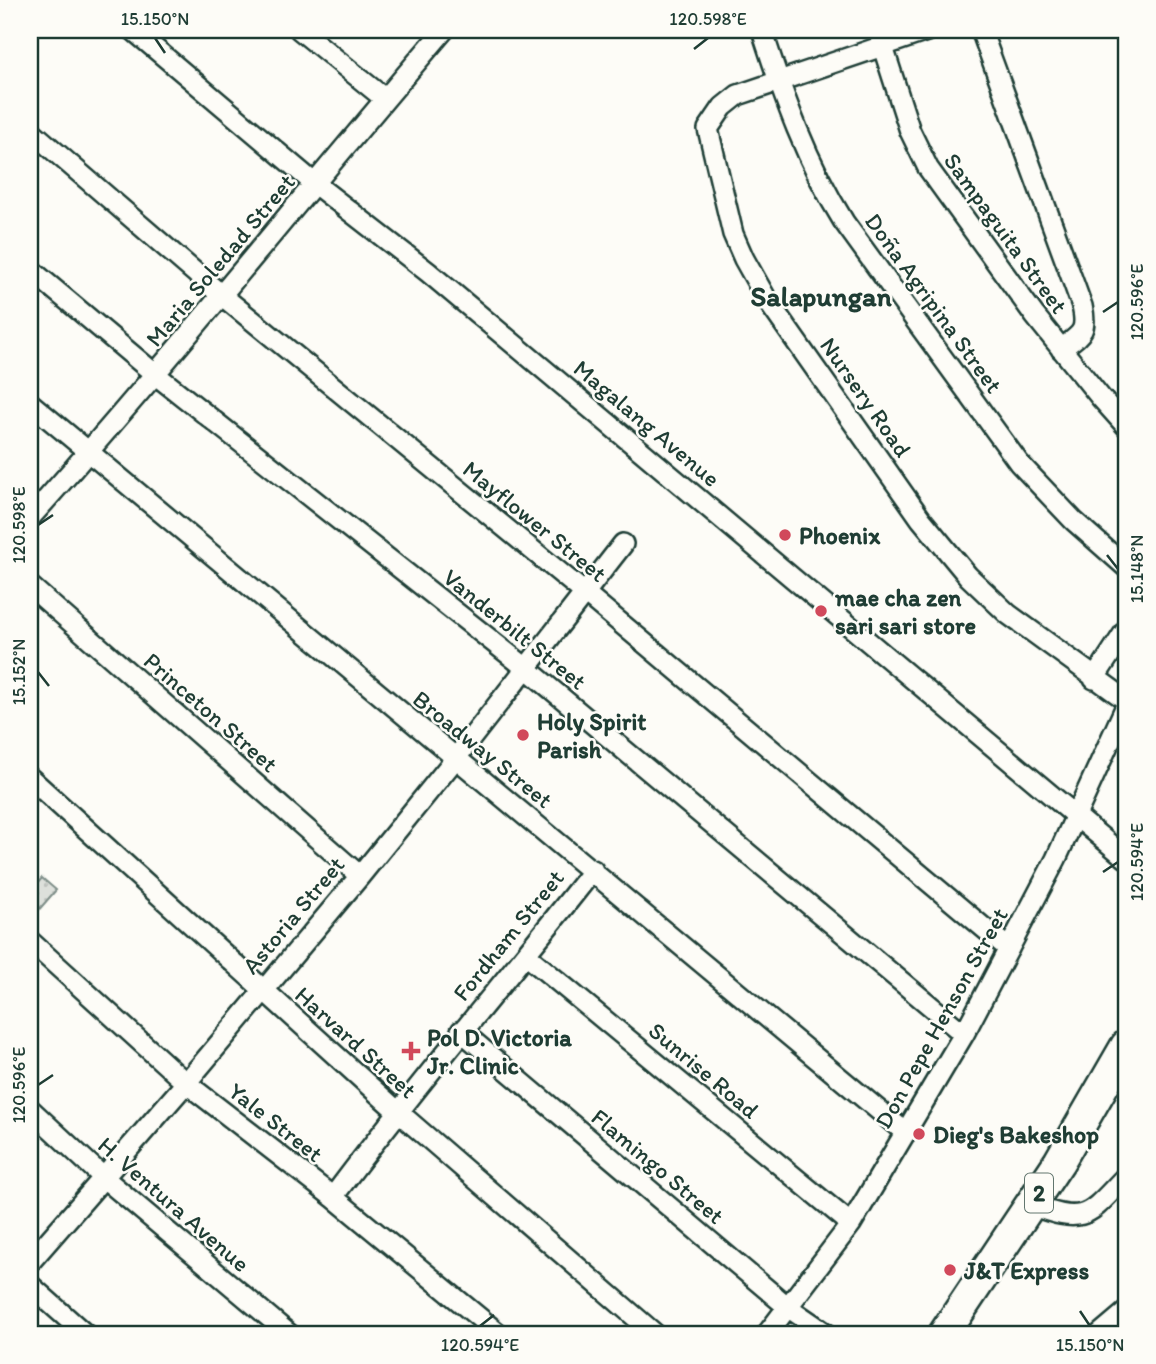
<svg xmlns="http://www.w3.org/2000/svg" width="1156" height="1364" viewBox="0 0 1156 1364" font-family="Itim,sans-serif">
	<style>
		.grass { fill: url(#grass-dots); stroke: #7e8e88; stroke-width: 2 }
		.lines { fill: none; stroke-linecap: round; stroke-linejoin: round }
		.minor-casing { stroke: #1f3d34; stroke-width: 24 }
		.highway-casing { stroke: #1f3d34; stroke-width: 35 }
		.minor { stroke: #fdfcf7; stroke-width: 19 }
		.highway { stroke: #fdfcf7; stroke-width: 30 }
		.ticks { fill: none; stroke: #1f3d34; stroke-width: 2.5 }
		.poi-dot { fill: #d1495b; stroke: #fdfcf7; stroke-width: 2.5 }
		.labels { text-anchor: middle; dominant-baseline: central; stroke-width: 5; stroke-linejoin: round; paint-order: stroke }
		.shield { fill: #fdfcf7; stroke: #62766e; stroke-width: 2 }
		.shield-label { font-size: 23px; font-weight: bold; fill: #1f3d34 }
		.street-label { font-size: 24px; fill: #1f3d34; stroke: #fdfcf7 }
		.poi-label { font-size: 24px; font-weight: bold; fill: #1f3d34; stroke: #fdfcf7; text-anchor: start }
		.quarter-label { font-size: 28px; font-weight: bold; fill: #1f3d34; stroke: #fdfcf7 }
		.neatline { fill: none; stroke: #1f3d34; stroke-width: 2.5 }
		.ticks-label { font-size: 18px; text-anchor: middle; fill: #1f3d34 }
	</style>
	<defs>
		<pattern id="grass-dots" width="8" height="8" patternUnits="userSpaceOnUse" patternTransform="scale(1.75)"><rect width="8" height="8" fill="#dde0db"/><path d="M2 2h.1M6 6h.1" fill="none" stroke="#bdc1bd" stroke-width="1.8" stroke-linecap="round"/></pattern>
	</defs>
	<rect width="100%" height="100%" fill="#fdfcf7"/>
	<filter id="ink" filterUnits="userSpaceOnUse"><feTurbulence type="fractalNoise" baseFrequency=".0143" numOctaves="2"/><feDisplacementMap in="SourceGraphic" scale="14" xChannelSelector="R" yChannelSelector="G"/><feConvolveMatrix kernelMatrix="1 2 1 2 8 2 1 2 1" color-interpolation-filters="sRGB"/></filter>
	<g filter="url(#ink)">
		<path class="grass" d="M42,878L56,890L30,920V892Z"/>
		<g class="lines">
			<defs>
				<path id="minor" d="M133,30L315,184L428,272L1126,858
					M300,30L385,99
					M762,30C783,96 807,163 844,222L1019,463L1074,521L1126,567
					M930,30L738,95L723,107L708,129L733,234L744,259L767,300L921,519L968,576L1008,614L1126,700
					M981,30L1082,306C1088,332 1081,334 1061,349
					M883,47L910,131L928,168L1035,316L1101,398L1126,426
					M30,130L220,294L586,594L1009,949
					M30,269L156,375L526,668L964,1034
					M30,403L906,1133
					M30,518C172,359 305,192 444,30
					M30,586L360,876
					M1094,679L1126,630
					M30,778L397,1111L655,1334
					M30,941L186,1083L333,1197L499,1334
					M526,955L851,1224
					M461,1031L789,1308L827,1334
					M30,1109L104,1178L289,1334
					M333,1197C416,1085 507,980 593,870
					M1031,1205C1087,1226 1088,1215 1126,1176
					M30,1262L186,1083L360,876L455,759L623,544
					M30,1285L85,1334
					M767,1334L851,1224L964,1034L1056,859L1126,706
					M1100,1334L1126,1312"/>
				<path id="highway" d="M944,1334L1059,1162L1126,1046"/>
			</defs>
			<use href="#minor" class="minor-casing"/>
			<use href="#highway" class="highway-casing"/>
			<use href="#minor" class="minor"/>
			<use href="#highway" class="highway"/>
		</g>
	</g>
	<path class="ticks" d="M155,38L165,53M694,49L708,38M1103,312L1118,302M38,525L53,515M1107,555L1118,569M38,672L49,686M1103,872L1118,862M38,1085L53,1075M1080,1311L1090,1326M480,1326L494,1315"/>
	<g class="poi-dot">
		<circle cx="785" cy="535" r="7"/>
		<circle cx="821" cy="611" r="7"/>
		<circle cx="523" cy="735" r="7"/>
		<path d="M407.5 1040.5h7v7h7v7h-7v7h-7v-7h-7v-7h7z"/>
		<circle cx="919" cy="1134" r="7"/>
		<circle cx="950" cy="1270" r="7"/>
	</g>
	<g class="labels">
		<rect class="shield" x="1025" y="1173.5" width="28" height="39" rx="5"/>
		<g class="shield-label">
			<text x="1039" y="1193">2</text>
		</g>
		<g class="street-label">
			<text transform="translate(1006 233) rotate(54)">Sampaguita Street</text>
			<text transform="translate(220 260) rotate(-50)">Maria Soledad Street</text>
			<text transform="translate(934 303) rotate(54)">Doña Agripina Street</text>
			<text transform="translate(866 397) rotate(55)">Nursery Road</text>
			<text transform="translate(647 423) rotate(40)">Magalang Avenue</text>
			<text transform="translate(535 521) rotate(39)">Mayflower Street</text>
			<text transform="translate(515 629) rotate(39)">Vanderbilt Street</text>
			<text transform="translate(211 712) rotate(41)">Princeton Street</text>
			<text transform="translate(483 749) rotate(39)">Broadway Street</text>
			<text transform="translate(293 915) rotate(-50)">Astoria Street</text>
			<text transform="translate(508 935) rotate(-51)">Fordham Street</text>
			<text transform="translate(941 1018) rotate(-61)">Don Pepe Henson Street</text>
			<text transform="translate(356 1042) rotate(42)">Harvard Street</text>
			<text transform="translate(704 1070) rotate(40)">Sunrise Road</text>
			<text transform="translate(276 1122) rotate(38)">Yale Street</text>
			<text transform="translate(658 1166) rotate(40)">Flamingo Street</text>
			<text transform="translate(174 1204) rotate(41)">H. Ventura Avenue</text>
		</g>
		<g class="poi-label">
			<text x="799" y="535">Phoenix</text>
			<text x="835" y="597">mae cha zen<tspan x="835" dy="28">sari sari store</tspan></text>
			<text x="537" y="721">Holy Spirit<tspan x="537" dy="28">Parish</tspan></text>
			<text x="427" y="1037">Pol D. Victoria<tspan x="427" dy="28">Jr. Clinic</tspan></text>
			<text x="933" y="1134">Dieg's Bakeshop</text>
			<text x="964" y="1270">J&amp;T Express</text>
		</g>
		<g class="quarter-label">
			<text x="821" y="296">Salapungan</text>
		</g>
	</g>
	<rect width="1156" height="1364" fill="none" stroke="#fdfcf7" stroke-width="77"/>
	<rect x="38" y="38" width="1080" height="1288" class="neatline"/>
	<g class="ticks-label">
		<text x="155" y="25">15.150°N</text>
		<text x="708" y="25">120.598°E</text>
		<text transform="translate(1137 302) rotate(-90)" y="6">120.596°E</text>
		<text transform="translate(19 525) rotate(-90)" y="6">120.598°E</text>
		<text transform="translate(1137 569) rotate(-90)" y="6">15.148°N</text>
		<text transform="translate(19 672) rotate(-90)" y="6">15.152°N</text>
		<text transform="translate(1137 862) rotate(-90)" y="6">120.594°E</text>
		<text transform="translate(19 1085) rotate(-90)" y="6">120.596°E</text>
		<text x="480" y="1351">120.594°E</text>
		<text x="1090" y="1351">15.150°N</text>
	</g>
</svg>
